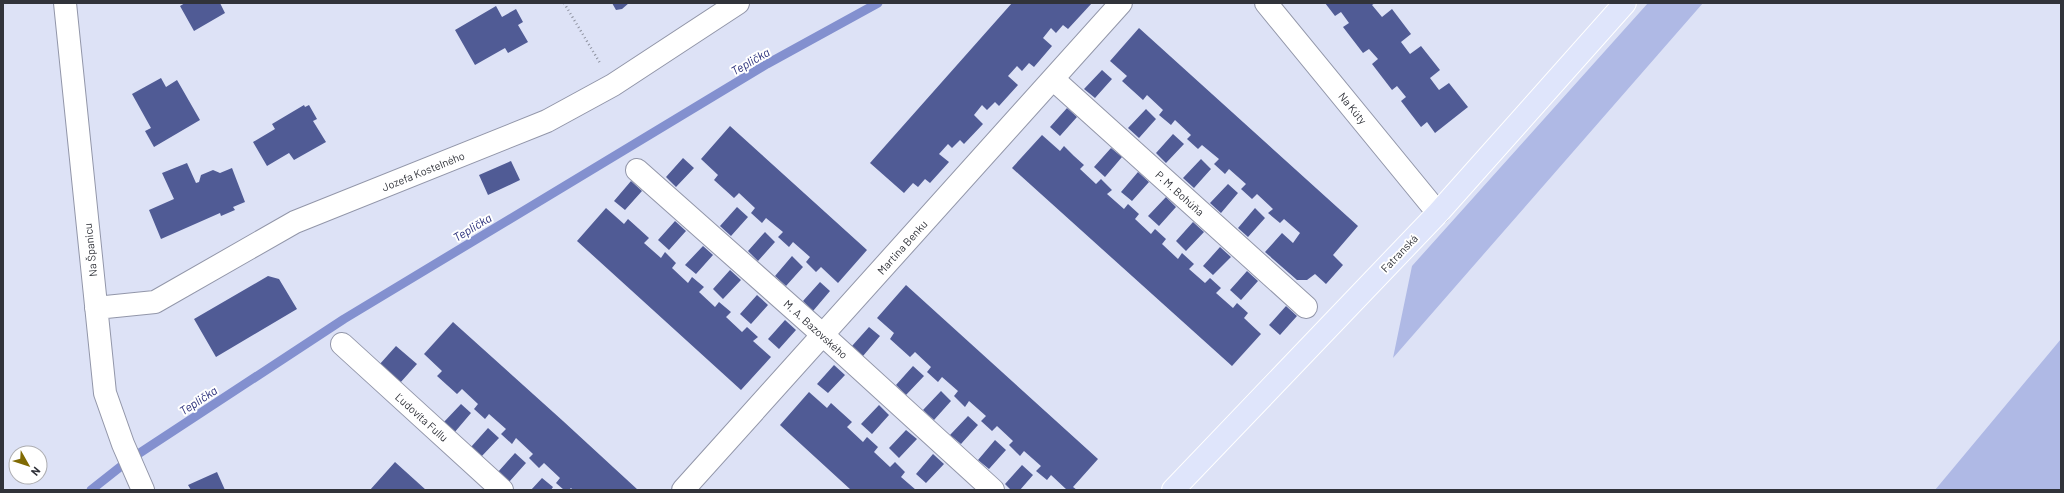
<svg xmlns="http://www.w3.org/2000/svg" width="2064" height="493" viewBox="0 0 2064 493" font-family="Barlow,sans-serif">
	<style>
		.green { fill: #afb9e5 }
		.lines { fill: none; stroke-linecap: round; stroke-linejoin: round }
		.stream { stroke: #8390cf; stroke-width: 9 }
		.building { fill: #505b95 }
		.minor-casing { stroke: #9296a9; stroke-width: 24 }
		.major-casing { stroke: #fff; stroke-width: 24 }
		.path { stroke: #8d919f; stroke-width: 2.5; stroke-dasharray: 1 3; stroke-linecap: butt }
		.minor { stroke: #fff; stroke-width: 22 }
		.major { stroke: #dfe5fb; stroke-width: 22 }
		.labels { text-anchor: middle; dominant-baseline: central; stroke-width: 4; stroke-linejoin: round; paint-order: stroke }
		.street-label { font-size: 11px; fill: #31333a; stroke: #fff }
		.water-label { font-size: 12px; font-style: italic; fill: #2b307b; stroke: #fff }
	</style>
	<rect width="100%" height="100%" fill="#dde2f6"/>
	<path class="green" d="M1648,3H1703L1393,358L1412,266Z
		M2061,339V490H1935Z"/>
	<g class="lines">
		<path class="stream" d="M91,490L129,460L344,319L767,64L878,3"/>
	</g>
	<path class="building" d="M185,3H220L225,13L194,31L180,6Z
		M612,3H629L622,9L616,10Z
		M1012,3H1092L1068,29L1063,25L1056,33L1051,28L1043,38L1052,46L1034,67L1029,63L1022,71L1017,66L1008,76L1018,85L999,106L995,102L987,110L982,105L974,115L983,124L964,144L960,140L952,148L948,144L939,154L949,162L930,183L925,179L918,187L913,183L904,193L870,163Z
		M1325,3H1375L1372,5L1382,17L1392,9L1411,34L1401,42L1410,54L1421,46L1440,70L1430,78L1439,90L1449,83L1468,107L1435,133L1427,122L1421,127L1401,101L1406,97L1397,86L1392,90L1372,64L1378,59L1369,49L1363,53L1343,27L1349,23L1341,12L1335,16Z
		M496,6L502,17L516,9L523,22L518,25L528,42L508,53L505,48L475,65L455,30Z
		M1139,28L1358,226L1333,255L1343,265L1326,284L1315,274L1307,280H1297L1265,252L1282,233L1293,243L1300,233L1284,219L1280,223L1268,213L1273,209L1257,194L1252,199L1241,189L1246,184L1229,169L1225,174L1214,164L1219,159L1202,145L1198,149L1187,139L1191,135L1175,120L1171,125L1159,115L1163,110L1147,95L1143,100L1122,81L1127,76L1110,61Z
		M1102,70L1112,79L1095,98L1084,89Z
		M161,78L166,87L177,80L200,120L154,147L145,131L151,128L132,94Z
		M304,105L305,107L309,105L317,119L313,121L326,142L294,160L289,153L267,166L253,142L275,129L272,124Z
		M1067,108L1077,117L1060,136L1050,127Z
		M1146,109L1156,119L1139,138L1128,128Z
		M730,126L867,250L838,283L821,267L816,272L806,262L810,257L793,242L789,247L778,237L783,232L766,218L762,223L751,213L755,208L739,193L734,198L714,180L718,175L701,159Z
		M1173,134L1184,144L1166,163L1156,153Z
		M1042,135L1060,151L1064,146L1074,156L1084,165L1080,169L1096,184L1101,179L1112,190L1107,194L1124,209L1128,204L1139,214L1135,219L1151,234L1155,229L1166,239L1162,244L1178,259L1182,253L1194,264L1189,269L1205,283L1210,278L1221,288L1216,293L1233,308L1237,303L1248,313L1244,318L1261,334L1232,366L1012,168Z
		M1111,148L1122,157L1105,177L1094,167Z
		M683,158L694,168L676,187L666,177Z
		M1201,159L1211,169L1194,188L1183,178Z
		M511,161L520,180L488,195L479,175Z
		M187,163L196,183L199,182L201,175L213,170L220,173L232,168L245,202L233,207L235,210L221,216L220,213L161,239L149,210L174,199L162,173Z
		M1138,172L1149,182L1132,201L1121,192Z
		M631,181L642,191L625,210L614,201Z
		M1228,184L1238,193L1221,213L1210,203Z
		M1166,197L1176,207L1159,226L1148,216Z
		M737,207L748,217L731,236L720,226Z
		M606,208L624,224L628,219L638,228L649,238L644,243L661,258L665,252L676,263L672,268L688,283L692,277L704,287L699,292L715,307L719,302L731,312L726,317L742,332L747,327L758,337L753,341L771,357L741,390L577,241Z
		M1255,208L1265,218L1248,237L1238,228Z
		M675,221L686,231L669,250L658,240Z
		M1193,222L1204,232L1186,251L1176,241Z
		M765,232L775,242L758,261L748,251Z
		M703,246L713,255L696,274L685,265Z
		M1220,247L1231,257L1213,275L1203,266Z
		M792,256L803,267L786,286L775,276Z
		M730,270L741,280L723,299L713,289Z
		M1247,271L1258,281L1241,300L1230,290Z
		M268,276L279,279L297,309L216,357L194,319Z
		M820,282L830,291L813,311L803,301Z
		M906,285L1098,459L1073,487L1077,490H1067L1051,475L1047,480L1036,471L1041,466L1024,451L1020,456L1009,445L1013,441L997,426L992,431L981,421L986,416L969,401L965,407L954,396L958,391L942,377L938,382L927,372L931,367L915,352L910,357L890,339L894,333L877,318Z
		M757,295L768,305L751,324L740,314Z
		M1286,306L1297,316L1280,335L1269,325Z
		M785,320L796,330L779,349L768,339Z
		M453,322L563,421L638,490H573L571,488L569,490H564L556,483L560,478L544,463L539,468L529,458L533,454L516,438L512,444L501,434L506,429L489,414L485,419L474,409L478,404L462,389L457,394L437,376L442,371L424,354Z
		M869,327L880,336L863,356L852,346Z
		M396,346L417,364L400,383L379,365Z
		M834,365L845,375L828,393L817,384Z
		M913,366L924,376L906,395L896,385Z
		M941,391L951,401L934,420L923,410Z
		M809,392L827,408L831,403L852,422L847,427L863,442L867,437L878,447L874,452L890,467L895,462L905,472L901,477L916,490H851L780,425Z
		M461,404L471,413L454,433L443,423Z
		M879,405L889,415L872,434L861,424Z
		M968,416L978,425L961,444L950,435Z
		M488,428L499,438L481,457L471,447Z
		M906,430L917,439L899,458L889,448Z
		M995,440L1006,450L989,469L978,460Z
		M515,453L526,463L509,482L498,472Z
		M933,454L944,464L926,483L916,474Z
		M395,462L426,490H370Z
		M1022,465L1033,475L1020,490H1011L1005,484Z
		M217,472L225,490H191L188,485Z
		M542,478L553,487L551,490H531Z"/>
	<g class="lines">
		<defs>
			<path id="minor" d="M65,3L105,393L123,444L143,490
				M1266,3L1438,213
				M1053,79L1306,307
				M637,170L823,335L993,490
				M96,308L155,302L295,222L547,121L613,85L738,3
				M342,344L502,490
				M683,490L1121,3"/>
			<path id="major" d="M1173,490L1438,213L1625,3"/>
		</defs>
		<use href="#minor" class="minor-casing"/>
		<use href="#major" class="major-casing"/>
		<path class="path" d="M564,3L600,63"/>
		<use href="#minor" class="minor"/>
		<use href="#major" class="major"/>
	</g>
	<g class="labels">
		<g class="street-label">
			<text transform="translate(1353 108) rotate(51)">Na Kúty</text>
			<text transform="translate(423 171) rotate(-22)">Jozefa Kostelného</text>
			<text transform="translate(1180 193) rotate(42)">P. M. Bohúňa</text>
			<text transform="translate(902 247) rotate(-48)">Martina Benku</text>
			<text transform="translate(90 250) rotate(-96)">Na Španicu</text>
			<text transform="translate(1399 253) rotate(-46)">Fatranská</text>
			<text transform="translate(816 329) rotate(42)">M. A. Bazovského</text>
			<text transform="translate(422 417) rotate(42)">Ľudovíta Fullu</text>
		</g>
		<g class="water-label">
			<text transform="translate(750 61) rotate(-30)">Teplička</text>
			<text transform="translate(472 227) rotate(-31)">Teplička</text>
			<text transform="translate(198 400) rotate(-33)">Teplička</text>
		</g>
	</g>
	<rect width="2064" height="493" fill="none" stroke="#31333a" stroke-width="8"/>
	<g transform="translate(28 465) rotate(129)"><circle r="19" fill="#ffffff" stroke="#adadb0"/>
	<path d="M0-3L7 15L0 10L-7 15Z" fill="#806a03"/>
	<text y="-6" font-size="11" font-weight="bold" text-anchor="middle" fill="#31333a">N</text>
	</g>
</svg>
